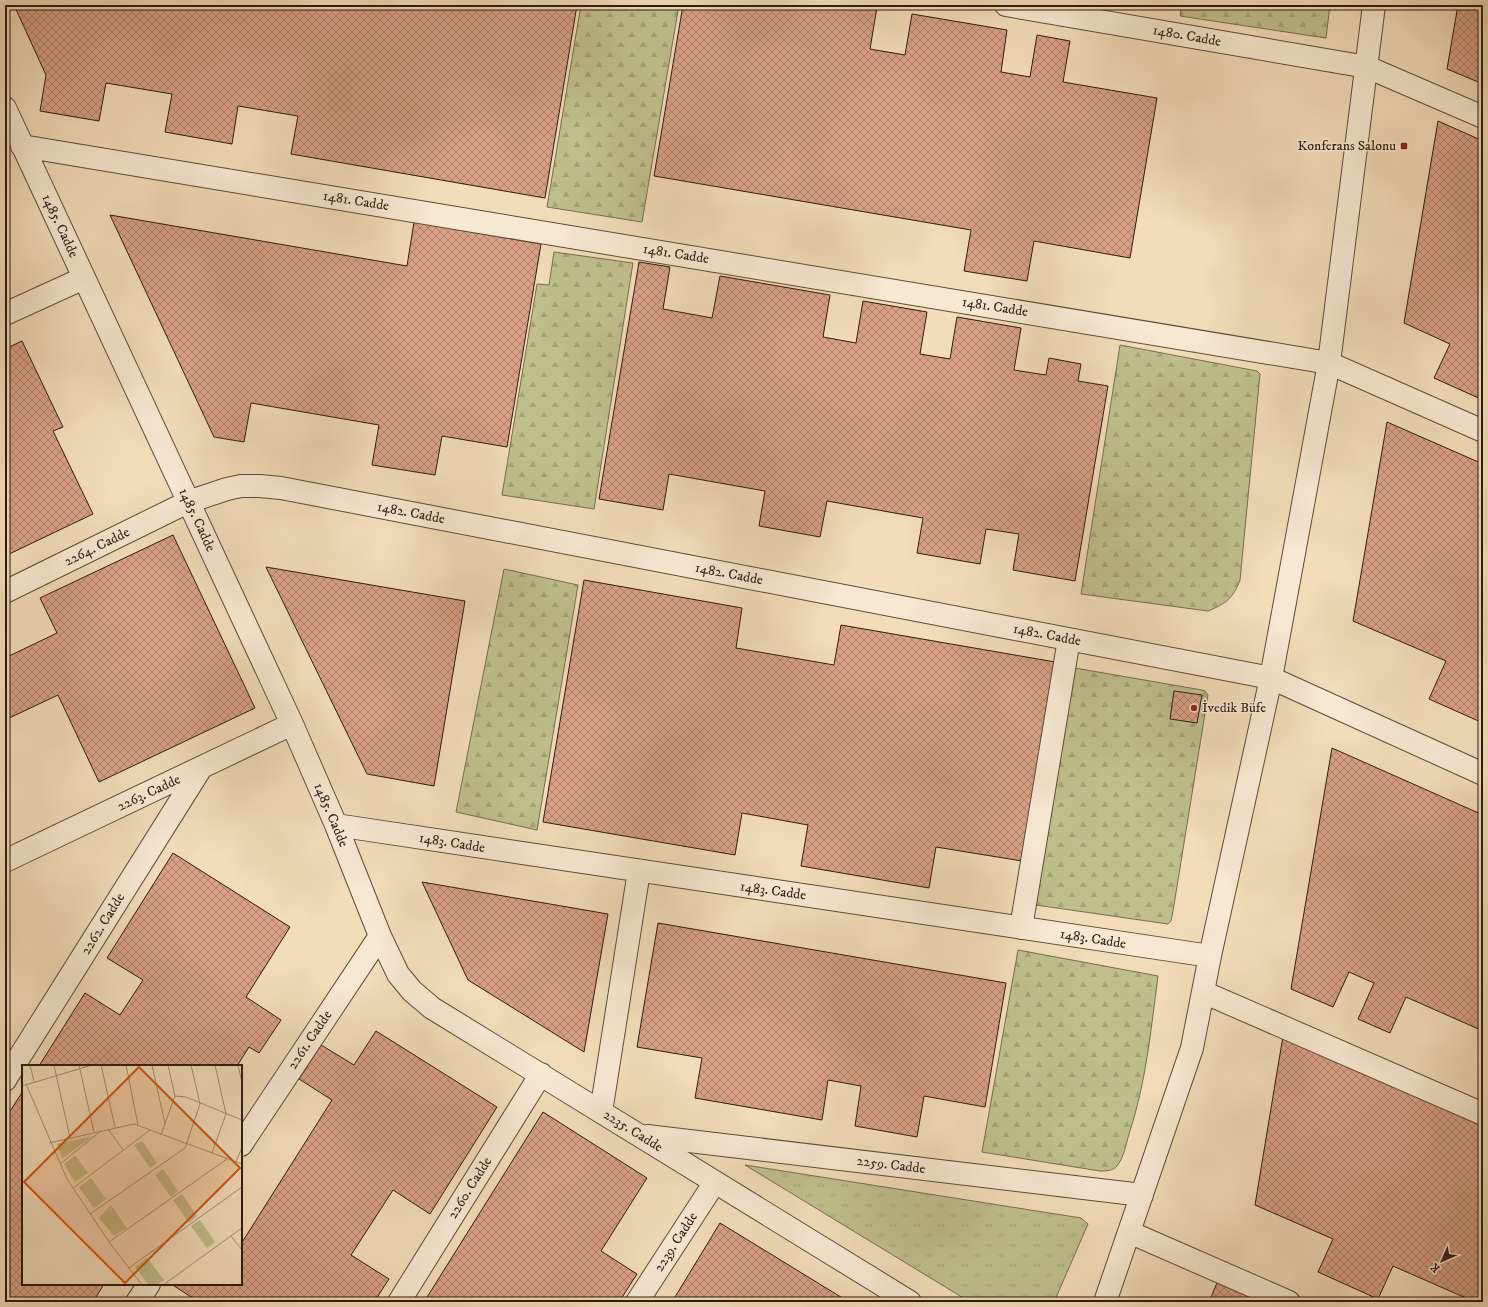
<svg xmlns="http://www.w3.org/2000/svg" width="1488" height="1307" viewBox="0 0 1488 1307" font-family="'IM FELL DW Pica',serif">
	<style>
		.grass { fill: url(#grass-tufts); stroke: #766d4e }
		.forest { fill: url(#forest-firs); stroke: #766d4e }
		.building { fill: url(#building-cross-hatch); stroke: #2d1b11 }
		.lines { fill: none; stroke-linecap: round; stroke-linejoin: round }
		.minor-casing { stroke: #5e4b3b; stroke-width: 24 }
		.minor { stroke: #f7e8d2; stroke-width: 22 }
		.poi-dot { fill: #8f2418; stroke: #f7e8d2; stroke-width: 1.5 }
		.labels { text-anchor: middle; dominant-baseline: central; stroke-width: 3; stroke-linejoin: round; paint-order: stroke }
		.street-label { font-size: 14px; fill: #2d1b11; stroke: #f7e8d2 }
		.poi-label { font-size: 14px; fill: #2d1b11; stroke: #f7e8d2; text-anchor: end }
		.inset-road { fill: none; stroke: #a38f76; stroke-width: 1 }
		.view { fill: #d5530c; fill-opacity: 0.15; stroke: #d5530c; stroke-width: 2 }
		.inset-edge { fill: none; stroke: #2d1b11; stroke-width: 2 }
	</style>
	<defs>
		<pattern id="grass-tufts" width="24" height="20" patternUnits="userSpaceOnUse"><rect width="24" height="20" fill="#bfbf8c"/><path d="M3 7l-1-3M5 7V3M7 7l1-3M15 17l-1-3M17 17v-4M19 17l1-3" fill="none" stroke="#a4a478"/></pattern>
		<pattern id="forest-firs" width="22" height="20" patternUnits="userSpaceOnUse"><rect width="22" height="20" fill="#bfbf8c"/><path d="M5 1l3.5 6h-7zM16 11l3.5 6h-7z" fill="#a4a478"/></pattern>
		<pattern id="building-cross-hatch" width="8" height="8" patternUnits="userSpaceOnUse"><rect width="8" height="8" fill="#d9a086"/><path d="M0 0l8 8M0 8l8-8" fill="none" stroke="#b0826c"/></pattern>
	</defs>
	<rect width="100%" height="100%" fill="#f2dcb9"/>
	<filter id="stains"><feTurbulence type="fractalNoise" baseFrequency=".005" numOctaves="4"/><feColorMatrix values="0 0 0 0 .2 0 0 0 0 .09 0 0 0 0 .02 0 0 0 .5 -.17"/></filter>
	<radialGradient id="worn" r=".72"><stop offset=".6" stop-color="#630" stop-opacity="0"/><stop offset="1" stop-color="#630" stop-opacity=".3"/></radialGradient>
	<path class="grass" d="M745,1165L1081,1218L1088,1224L1054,1302H970Z"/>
	<path class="forest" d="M581,5H679L642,222L547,207Z
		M1182,5H1330L1326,38L1180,16Z
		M554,252L633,263L594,509L502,495L537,284L549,285Z
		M1120,345L1257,371L1260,374L1240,580C1233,598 1227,603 1208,611L1081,594Z
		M504,569L578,585L537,830L456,812Z
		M1069,667L1202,690L1205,691L1208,695L1173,911L1171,921L1168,924L1029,904Z
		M1018,950L1158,976C1151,1029 1146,1083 1129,1134C1126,1144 1124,1157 1117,1166C1113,1171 1106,1171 1100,1171L982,1152Z"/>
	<path class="building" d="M14,5H577L545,198L291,154L298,116L238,106L232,144L165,132L172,94L106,83L99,121L40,111L46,75Z
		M683,5H863L877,7L870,49L905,55L912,14L1007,30L1001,72L1030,77L1037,35L1070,41L1063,82L1157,98L1130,258L1034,241L1027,281L964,271L971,230L654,176Z
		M1458,5H1483V84L1447,69Z
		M1438,121L1483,141V400L1434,378L1450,344L1404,323Z
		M110,215L407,266L414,222L541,244L507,447L442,436L435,475L372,465L379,425L251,403L244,442L214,437Z
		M639,262L670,267L663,309L712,318L720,276L830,295L823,337L856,343L863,301L927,312L920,354L950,359L957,317L1021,328L1014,370L1046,375L1049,358L1081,364L1078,381L1108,386L1075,581L1013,570L1019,534L986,529L980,564L917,553L923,518L827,501L820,537L759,526L765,491L669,474L663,510L599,499Z
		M22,341L63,427L53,431L93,514L5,556V349Z
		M1387,422L1483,464V723L1429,699L1446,661L1353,621Z
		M173,535L255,708L99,782L58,695L5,720V658L57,633L40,598Z
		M266,567L465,601L434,786L367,774Z
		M584,580L742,608L736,648L834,665L841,625L1061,663L1028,862L936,847L929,888L801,866L808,825L742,813L735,855L543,822Z
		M1174,691L1202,695L1197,723L1170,719Z
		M1332,748L1483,815V1031L1406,997L1390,1033L1358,1019L1374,983L1349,972L1333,1007L1291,989Z
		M173,853L290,927L246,997L281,1020L259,1053L249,1047L237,1066H39L85,993L120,1015L143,980L107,958Z
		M422,882L608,914L584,1052L468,980Z
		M658,923L1006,983L985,1107L924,1096L917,1137L855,1126L861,1086L828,1080L822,1120L695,1098L702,1058L637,1047Z
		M1284,1030L1483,1118V1302H1475L1393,1266L1378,1299L1318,1272L1333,1239L1255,1205Z
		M376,1031L497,1107L430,1214L393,1190L351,1255L389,1279L374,1302H199L171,1284H241V1244L332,1100L299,1079L321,1045L354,1065Z
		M1483,1063V1073L1479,1072Z
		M23,1091V1284H104L93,1302H5V1119Z
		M543,1112L647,1178L601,1251L637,1274L619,1302H424Z
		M720,1223L849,1302H672Z
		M1219,1278L1273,1302H1209Z"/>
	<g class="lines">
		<defs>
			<path id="minor" d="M1006,5L1367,67L1483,117
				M5,108L292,724L336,825L380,936L398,974L412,991L432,1008L910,1302
				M22,146L1329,363L1483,431
				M5,314L84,278
				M5,592L188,502L227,489L241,486H260L281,488L1271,678L1483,774
				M336,825L1210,956
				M5,861L292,724
				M1021,928L1069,639
				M1203,992L1483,1114
				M5,1080L201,768
				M601,1112L639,871
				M647,1136L1142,1195
				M241,1145L380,936
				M1129,1232L1289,1302
				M137,1302L149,1284
				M399,1302L541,1074
				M637,1302L715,1182
				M1105,1302L1192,1048L1210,956L1271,678L1329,363L1374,5"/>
		</defs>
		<use href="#minor" class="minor-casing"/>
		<use href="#minor" class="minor"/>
	</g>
	<g class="poi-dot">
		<rect x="1400" y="142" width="8" height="8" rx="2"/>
		<circle cx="1194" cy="708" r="4"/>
	</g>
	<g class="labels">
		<g class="street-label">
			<text transform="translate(1187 36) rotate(10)">1480. Cadde</text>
			<text transform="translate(356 201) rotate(9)">1481. Cadde</text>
			<text transform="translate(60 226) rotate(65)">1485. Cadde</text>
			<text transform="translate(676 254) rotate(9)">1481. Cadde</text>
			<text transform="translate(995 307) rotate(9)">1481. Cadde</text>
			<text transform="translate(411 513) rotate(11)">1482. Cadde</text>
			<text transform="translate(197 520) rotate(65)">1485. Cadde</text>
			<text transform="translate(97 547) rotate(-26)">2264. Cadde</text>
			<text transform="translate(729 574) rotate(11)">1482. Cadde</text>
			<text transform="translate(1047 635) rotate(11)">1482. Cadde</text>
			<text transform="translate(149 793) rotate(-25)">2263. Cadde</text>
			<text transform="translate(331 815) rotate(67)">1485. Cadde</text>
			<text transform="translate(452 843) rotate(9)">1483. Cadde</text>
			<text transform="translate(773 891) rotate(8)">1483. Cadde</text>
			<text transform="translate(103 924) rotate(-58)">2262. Cadde</text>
			<text transform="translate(1093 939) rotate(9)">1483. Cadde</text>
			<text transform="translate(310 1040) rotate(-56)">2261. Cadde</text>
			<text transform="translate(633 1131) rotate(32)">2235. Cadde</text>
			<text transform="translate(891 1165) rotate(7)">2259. Cadde</text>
			<text transform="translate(470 1188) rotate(-58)">2260. Cadde</text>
			<text transform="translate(676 1242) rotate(-57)">2239. Cadde</text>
		</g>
		<g class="poi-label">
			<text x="1396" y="146">Konferans Salonu</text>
			<text x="1202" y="708" text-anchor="start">İvedik Büfe</text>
		</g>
	</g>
	<g transform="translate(22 1065)">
		<rect width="220" height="220" fill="#f2dcb9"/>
		<path d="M71,71L41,93H40L35,79Z" fill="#bfbf8c"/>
		<path d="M120,76L135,98L128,103L112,80ZM53,90L66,108L53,117L42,99ZM141,104L156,126L149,132L133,110ZM69,113L84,134L72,143L57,122ZM160,129L175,151L167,158L151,135ZM89,140L105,163L92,171L77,153ZM178,155L193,177L185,183L169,161ZM125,193L142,215L135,220H127L113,202Z" fill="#bfbf8c"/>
		<path class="inset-road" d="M8,0L12,16M32,0L48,73M57,0L72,67M79,0L93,62M104,0L116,60M130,0L143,59M216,0L220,18M4,19L45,114L87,177L120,220M0,21L70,0M153,31L164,32L220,55M86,64L101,85M139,70L153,31L146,0M27,78L112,59L220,99M190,88L204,49L193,0M214,97L220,82M38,99L80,65M51,123L128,65M68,149L163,83L178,39L169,0M209,171L220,185M87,177L205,94M107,203L220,122M141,220L220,163"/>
		<path class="view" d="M117,2L218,103L103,218L2,117Z"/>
		<rect width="220" height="220" class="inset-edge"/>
	</g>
	<rect width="1488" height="1307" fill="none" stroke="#f2dcb9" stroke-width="20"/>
	<rect x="6" y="6" width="1476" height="1295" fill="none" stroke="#2d1b11" stroke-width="2"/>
	<rect x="10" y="10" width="1468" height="1287" fill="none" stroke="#2d1b11"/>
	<g transform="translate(1442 1261) rotate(225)" stroke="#f7e8d2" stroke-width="3" paint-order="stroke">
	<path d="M0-3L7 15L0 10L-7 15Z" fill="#2d1b11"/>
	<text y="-6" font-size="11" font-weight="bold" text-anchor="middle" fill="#2d1b11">K</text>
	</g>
	<rect width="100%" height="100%" filter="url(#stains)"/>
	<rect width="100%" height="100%" fill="url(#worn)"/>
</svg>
